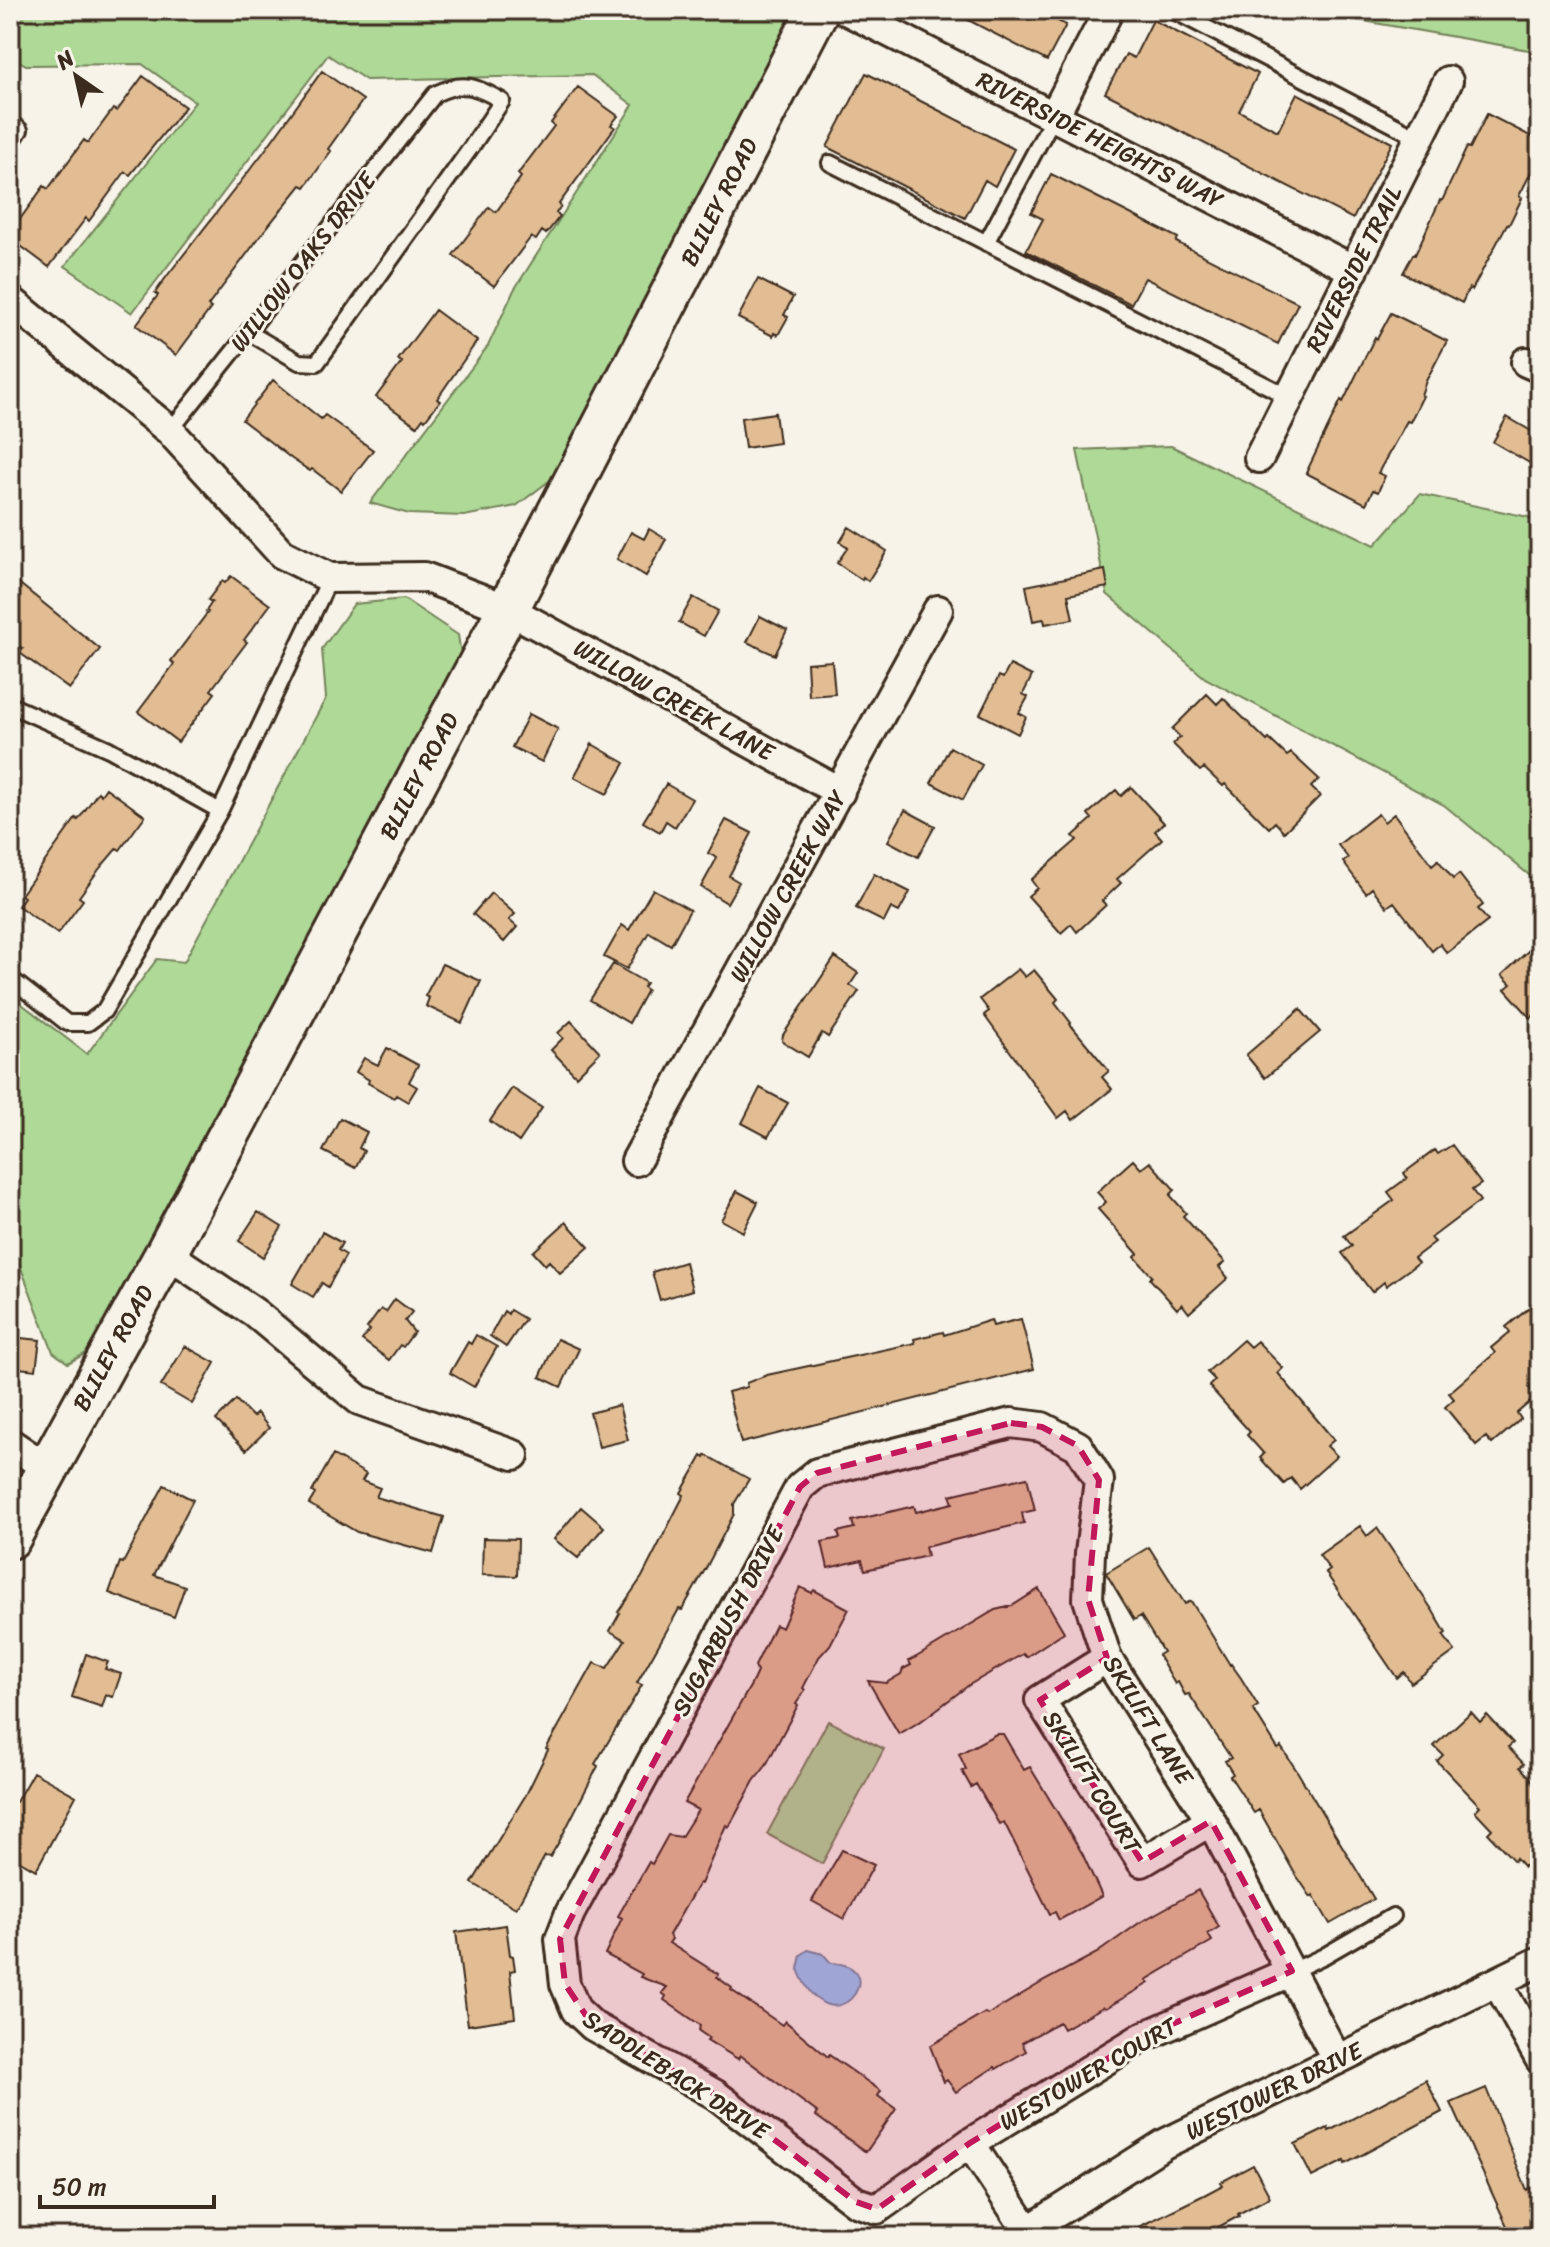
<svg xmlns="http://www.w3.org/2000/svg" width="1550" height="2247" viewBox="0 0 1550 2247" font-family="Sriracha,sans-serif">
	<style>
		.green { fill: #aed997; stroke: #74825a; stroke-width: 2 }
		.water { fill: #97caf4; stroke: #728a9e; stroke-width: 2 }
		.building { fill: #e2bd93; stroke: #3b2a1e; stroke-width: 2 }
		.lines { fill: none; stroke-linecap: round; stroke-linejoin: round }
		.lane-casing { stroke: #3b2a1e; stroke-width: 20 }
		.street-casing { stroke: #3b2a1e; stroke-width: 34 }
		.secondary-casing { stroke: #3b2a1e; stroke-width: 46 }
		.lane { stroke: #f7f3e8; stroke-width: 14 }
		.street { stroke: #f7f3e8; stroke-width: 28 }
		.secondary { stroke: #f7f3e8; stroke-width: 40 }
		.marked { fill: #c2185b; fill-opacity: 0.2; stroke: #c2185b; stroke-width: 6; stroke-dasharray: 16 10; stroke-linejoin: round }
		.labels { text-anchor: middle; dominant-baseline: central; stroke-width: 6; stroke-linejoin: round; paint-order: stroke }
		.street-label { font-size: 24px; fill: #3b2a1e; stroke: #f7f3e8 }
	</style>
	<rect width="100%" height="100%" fill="#f7f3e8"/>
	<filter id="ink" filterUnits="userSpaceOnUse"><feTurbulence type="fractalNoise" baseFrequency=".0125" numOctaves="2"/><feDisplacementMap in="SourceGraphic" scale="16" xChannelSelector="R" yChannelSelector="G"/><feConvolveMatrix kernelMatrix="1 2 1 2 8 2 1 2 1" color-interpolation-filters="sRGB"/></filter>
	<g filter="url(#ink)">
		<path class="green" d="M10,10H805L561,472L516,506L464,516L409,514L370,503L488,346L514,290L633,105L592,75L366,80L328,55L132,313L65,266L195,102L142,64L26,65L10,56Z
			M1301,10H1540V52Z
			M1171,446L1375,545L1420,494L1528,517L1540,526V884L1444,805L1205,678L1107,594L1077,450Z
			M404,599L458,635L463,667L98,1347L68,1363L53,1352L10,1239V995L87,1054L157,959L184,962L326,698L322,649L354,604Z
			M828,1721L884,1749L822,1864L767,1834Z"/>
		<path class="water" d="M808,1950L823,1954L831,1963C896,1965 830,2054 798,1969L801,1955Z"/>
		<path class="building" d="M949,10H1036L1066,25L1047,61Z
			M1153,20L1258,74L1239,111L1278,131L1297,93L1392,143L1353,219L1105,93L1126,54L1134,58Z
			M322,71L363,100L328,149L331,151L316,172L305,187L301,185L264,231L208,306L211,308L176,355L136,325L158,295L155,293L167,276L263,153Z
			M866,73L1014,149L995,186L985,180L965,218L827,147Z
			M143,76L185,107L130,175L125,172L89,221L86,218L49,267L10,238V233L44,186L48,189L84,140L88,143L113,109L117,111Z
			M578,87L618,116L611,125L615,127L559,204L561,206L556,213L560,216L546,234L542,231L536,240L531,237L494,286L453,255L489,207L496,212L521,177L518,174L554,126L551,123Z
			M1487,114L1540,141V155L1519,196L1522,198L1509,225L1507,224L1472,290L1469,288L1462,303L1403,273L1413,254L1415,255L1440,200L1442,201L1467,147L1470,148Z
			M1051,174L1178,238L1176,242L1298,303L1278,344L1145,278L1131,304L1026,251L1043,219L1031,213Z
			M758,279L793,297L784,315L788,317L778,335L774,333L773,336L738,318Z
			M435,310L477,341L437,399L440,401L425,420L423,418L417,426L376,397L402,362L398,360Z
			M1391,313L1447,341L1426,381L1421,395L1423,396L1410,422L1407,421L1378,473L1385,476L1378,492L1373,490L1366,504L1306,473L1341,400L1343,402L1375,337L1377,339Z
			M273,380L321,419L325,415L373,450L341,491L312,469L310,471L292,459L242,420Z
			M775,413L779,443L745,448L741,418Z
			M1507,417L1540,436V469L1493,442Z
			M849,527L887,551L868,581L863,577L862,580L837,563L848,547L840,542Z
			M649,529L666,539L646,576L617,559L631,532L644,539Z
			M1105,570L1108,587L1068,595L1073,619L1045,624L1044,619L1033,621L1026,586Z
			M10,576L100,649L69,689L20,653L23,649L10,639Z
			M231,576L270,605L244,640L247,642L211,690L215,693L178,742L138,712L174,664L171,661L208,612L206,611L212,602L208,600L222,581L225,583Z
			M693,597L718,611L704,636L679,622Z
			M760,616L787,630L775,655L747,642Z
			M832,661L835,694L809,696L807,663Z
			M1010,665L1032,676L1023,694L1028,697L1019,713L1026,717L1018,734L980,714L999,676L1003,678Z
			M1207,694L1217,704L1223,698L1267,741L1269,739L1287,756L1291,753L1319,779L1311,787L1320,796L1284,832L1275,822L1269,828L1225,784L1223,786L1204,768L1200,771L1173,744L1180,737L1172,729Z
			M529,714L558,729L542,762L512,747Z
			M592,744L625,763L607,794L574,777Z
			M950,747L982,765L963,800L931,783Z
			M666,784L692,799L675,827L666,821L660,832L643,822Z
			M1131,787L1164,823L1155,831L1162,839L1117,879L1121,883L1102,901L1106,905L1077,932L1071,924L1061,933L1028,896L1037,888L1031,880L1077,840L1073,836L1092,819L1088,814L1116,790L1121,796Z
			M106,788L145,816L120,850L117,848L100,868L79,897L83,900L58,934L18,906L24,897L21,895L76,818L78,820L98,792L101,795Z
			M905,810L935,826L918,857L888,841Z
			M1378,814L1384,822L1394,814L1432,865L1438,860L1453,879L1459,874L1483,905L1478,909L1488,921L1447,953L1440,944L1432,951L1394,902L1387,907L1372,888L1366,893L1343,862L1348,858L1338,845Z
			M726,820L752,833L729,876L739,882L727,903L701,887L717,858L708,853Z
			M874,874L910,892L899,912L891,908L884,922L856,908Z
			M653,889L690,910L671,945L649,932L627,969L604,957L622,925L629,930Z
			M491,893L515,914L509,920L517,927L504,942L473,914Z
			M1540,940V1010L1531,1018L1505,989L1511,984L1502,975Z
			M835,957L858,973L850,985L859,991L828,1037L822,1033L808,1057L782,1041L783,1035Z
			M442,964L481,981L462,1023L426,1006L429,998L425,996Z
			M613,964L646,983L643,987L647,990L629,1023L590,1000Z
			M1018,969L1025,977L1034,970L1058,999L1055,1002L1071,1023L1070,1024L1109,1071L1102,1077L1112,1089L1073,1120L1067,1111L1058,1118L984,1015L989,1011L980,999Z
			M1300,1009L1320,1032L1265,1078L1246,1055Z
			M571,1021L600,1052L576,1076L551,1050L563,1038L558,1033Z
			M387,1048L418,1065L409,1082L417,1087L408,1102L396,1095L394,1098L368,1083L369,1080L356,1072L364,1058L378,1065Z
			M512,1088L542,1108L519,1142L490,1121Z
			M760,1088L788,1103L768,1137L742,1123Z
			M340,1118L367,1132L359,1148L364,1151L355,1168L323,1151Z
			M1452,1145L1481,1184L1472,1190L1480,1201L1431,1238L1435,1242L1414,1258L1418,1263L1386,1286L1384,1282L1372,1292L1342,1253L1352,1246L1344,1236L1394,1200L1388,1192L1407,1178L1404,1173L1435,1150L1438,1154Z
			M1133,1160L1141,1169L1150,1162L1175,1190L1170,1195L1186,1213L1183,1216L1225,1262L1219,1267L1228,1278L1189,1313L1182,1304L1177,1309L1150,1279L1152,1276L1135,1257L1138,1254L1098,1209L1106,1202L1097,1192Z
			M737,1191L758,1202L743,1232L721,1220Z
			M258,1212L282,1227L263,1257L239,1241Z
			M566,1222L589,1247L560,1273L549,1261L545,1265L533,1252Z
			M322,1232L342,1243L338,1250L346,1255L328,1287L322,1283L313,1297L292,1284Z
			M685,1262L692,1290L660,1300L652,1272Z
			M395,1299L412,1312L405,1321L414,1332L403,1347L400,1345L389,1360L362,1340L370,1330L367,1328L381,1309L386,1312Z
			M1540,1299V1379L1529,1388L1536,1397L1517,1413L1521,1419L1492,1444L1486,1437L1476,1445L1445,1407L1454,1399L1449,1393L1495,1353L1491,1348L1510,1332L1506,1327Z
			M510,1310L525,1319L506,1347L490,1336L504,1311L508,1314Z
			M1021,1319L1034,1369L741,1443L728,1392L747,1387L746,1383L767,1375L915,1343L914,1339L943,1332L944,1335L991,1320L993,1326Z
			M476,1335L497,1347L474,1387L450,1373L468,1342L471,1344Z
			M10,1337L40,1340L36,1370L10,1367Z
			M557,1339L579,1349L561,1387L540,1377Z
			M1243,1340L1250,1347L1257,1341L1283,1368L1278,1373L1334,1440L1327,1446L1337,1456L1300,1489L1291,1478L1284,1484L1260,1458L1264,1454L1247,1435L1250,1432L1209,1386L1215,1380L1207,1372Z
			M185,1346L215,1363L192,1404L161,1386Z
			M236,1400L253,1417L257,1413L269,1428L246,1450L216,1420Z
			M619,1405L628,1440L599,1447L590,1413Z
			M333,1455L366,1474L362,1481L380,1488L376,1497L444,1517L433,1553L357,1532L309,1504L315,1494L312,1492Z
			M706,1455L749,1479L734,1504V1514L706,1568L682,1610L679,1609L637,1683L642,1685L595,1764L598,1766L559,1842L550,1857L545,1856L516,1908L472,1883L527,1793L548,1750L546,1749L594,1663L607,1668L625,1640L610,1631L620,1613L618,1612L642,1577L684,1495L681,1493L702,1456L705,1458Z
			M1027,1477L1035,1510L1022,1513L1024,1523L925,1547L927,1556L865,1570L862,1560L828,1568L822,1542L840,1538L838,1532L854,1528L852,1521L914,1506L916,1512L953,1503L950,1495Z
			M164,1485L193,1500L154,1575L185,1586L174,1617L109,1593L120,1562L123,1563Z
			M581,1507L604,1527L578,1558L554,1539Z
			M1360,1526L1367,1536L1377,1528L1433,1611L1446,1633L1443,1635L1455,1651L1411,1683L1404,1672L1397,1678L1326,1573L1330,1570L1319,1555Z
			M483,1538L518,1539L517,1576L482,1575Z
			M1149,1547L1185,1604L1191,1601L1230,1665L1231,1664L1241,1678L1258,1706L1253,1709L1278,1749L1281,1747L1297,1771L1374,1899L1330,1924L1313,1895L1311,1897L1294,1872L1259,1810L1254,1813L1230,1776L1233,1774L1225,1761L1231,1758L1189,1694L1185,1695L1178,1682L1175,1684L1158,1655L1163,1652L1141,1616L1134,1620L1106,1573Z
			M800,1587L812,1593L814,1590L849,1609L830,1645L819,1657L803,1688L805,1690L796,1704L798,1705L765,1767L754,1781L729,1827L726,1825L701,1884L699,1883L669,1935L672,1939L669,1943L718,1974L717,1977L732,1988L731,1990L782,2025L785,2021L828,2057L829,2055L881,2091L878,2096L896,2109L866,2152L816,2116L818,2113L740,2055L738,2059L707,2040L709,2038L699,2031L700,2025L664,2000L666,1996L662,1993L667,1987L640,1977L642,1974L605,1954L622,1918L618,1916L649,1862L652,1864L668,1835L681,1837L698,1810L684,1803L752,1683L757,1672L755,1666L775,1625L782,1628Z
			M1039,1589L1064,1632L1026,1657L1023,1654L969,1685L924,1719L899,1734L868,1681L886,1683L901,1674L903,1669L911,1665L909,1661L918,1656L995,1610L1012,1606Z
			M86,1654L108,1662L105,1669L121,1674L113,1697L106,1695L102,1707L72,1697Z
			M1471,1712L1480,1722L1487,1715L1513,1743L1508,1747L1524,1764L1520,1767L1540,1788V1852L1524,1867L1516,1858L1514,1861L1488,1833L1492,1829L1475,1811L1480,1806L1437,1761L1443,1755L1434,1746Z
			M996,1734H1003L1024,1770L1030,1767L1082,1853L1102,1896L1059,1920L1055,1912L1050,1914L1004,1822L999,1824L976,1784L971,1787L962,1771L966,1769L959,1754Z
			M33,1772L76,1796L36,1870L10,1855V1799L16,1802Z
			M842,1850L874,1865L844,1919L812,1901Z
			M1198,1890L1219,1927L1208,1934L1212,1941L1146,1980L1149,1983L1106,2008L1103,2007L1063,2029L1059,2022L1022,2043L1026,2051L996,2069L995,2067L956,2092L947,2080L944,2082L930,2046L985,2013L987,2015L1044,1981L1097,1953L1139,1923Z
			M506,1925L510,1955L513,1956L515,1970L510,1971L515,2018L468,2025L456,1932Z
			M1426,2080L1442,2112L1345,2164L1344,2161L1312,2177L1295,2144L1328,2128L1329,2131Z
			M1486,2088L1527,2190L1530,2188L1540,2209V2222L1511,2235L1451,2103Z
			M1253,2165L1270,2197L1238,2214L1239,2216L1200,2237H1118L1204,2195L1223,2185L1221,2182Z"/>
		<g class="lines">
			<defs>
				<path id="lane" d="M1172,10L1419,138
					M10,122L20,130L10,145
					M830,163L1289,397
					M986,243L1054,116
					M170,431L245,337L248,332L435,94C463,80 476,86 502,101L472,146L317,363L299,362L248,332
					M10,705L109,749L220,811
					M10,978L67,1023H88L104,1011L220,811L330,578
					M1292,1971L1324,1956L1393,1916"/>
				<path id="street" d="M846,10L1354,270
					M1054,116L1109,10
					M10,300L170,431L282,554L330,578L424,577L508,609L840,792
					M1526,362L1540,368
					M1259,458L1448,81
					M636,1161L938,610
					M166,1253L255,1313L359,1400L514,1455
					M10,1443L47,1468
					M1107,1658L1040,1700L1142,1862L1211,1821
					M1292,1971L1143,2037L970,2143L877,2209L856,2202L716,2095L593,2026L576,2010L565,1984L560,1939L570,1913L800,1487L817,1473L1011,1423L1042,1427L1078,1446L1099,1480L1090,1553L1088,1599L1107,1658L1211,1821L1337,2060
					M1497,1982L1540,2059
					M970,2143L1027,2230
					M1018,2237L1164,2144L1540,1961"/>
				<path id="secondary" d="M10,1538L166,1253L508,609L818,10"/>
			</defs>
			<use href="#lane" class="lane-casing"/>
			<use href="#street" class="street-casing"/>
			<use href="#secondary" class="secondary-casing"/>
			<use href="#lane" class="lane"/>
			<use href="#street" class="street"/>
			<use href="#secondary" class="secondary"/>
		</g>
	</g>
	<path class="marked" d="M1011,1423L1042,1427L1078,1446L1099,1480L1088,1599L1107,1658L1040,1700L1142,1862L1211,1821L1292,1971L1143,2037L970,2143L877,2209L856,2202L716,2095L593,2026L565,1984L560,1939L800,1487L817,1473Z"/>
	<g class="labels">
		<g class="street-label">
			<text transform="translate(1100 140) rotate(27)">RIVERSIDE HEIGHTS WAY</text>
			<text transform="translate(719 202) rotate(-63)">BLILEY ROAD</text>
			<text transform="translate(303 262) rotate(-52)">WILLOW OAKS DRIVE</text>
			<text transform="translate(1354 269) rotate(-63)">RIVERSIDE TRAIL</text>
			<text transform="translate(674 700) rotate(29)">WILLOW CREEK LANE</text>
			<text transform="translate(419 776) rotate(-62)">BLILEY ROAD</text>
			<text transform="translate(788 886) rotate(-61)">WILLOW CREEK WAY</text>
			<text transform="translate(113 1348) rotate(-61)">BLILEY ROAD</text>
			<text transform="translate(728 1621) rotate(-62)">SUGARBUSH DRIVE</text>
			<text transform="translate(1148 1720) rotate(58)">SKILIFT LANE</text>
			<text transform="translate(1092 1782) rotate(58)">SKILIFT COURT</text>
			<text transform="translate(1088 2074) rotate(-30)">WESTOWER COURT</text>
			<text transform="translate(676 2075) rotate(33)">SADDLEBACK DRIVE</text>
			<text transform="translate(1274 2091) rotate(-26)">WESTOWER DRIVE</text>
		</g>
	</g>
	<rect width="1550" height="2247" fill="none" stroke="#f7f3e8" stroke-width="40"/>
	<rect x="20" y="20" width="1510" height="2207" fill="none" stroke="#3b2a1e" stroke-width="3" filter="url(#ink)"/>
	<g transform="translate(76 76) rotate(326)" stroke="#f7f3e8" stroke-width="6" paint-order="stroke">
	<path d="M0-6L14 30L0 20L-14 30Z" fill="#3b2a1e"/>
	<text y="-12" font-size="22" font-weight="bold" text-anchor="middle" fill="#3b2a1e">N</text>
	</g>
	<path d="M40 2195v12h174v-12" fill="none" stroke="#3b2a1e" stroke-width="4"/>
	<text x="52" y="2195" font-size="24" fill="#3b2a1e" stroke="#f7f3e8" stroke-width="6" paint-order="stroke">50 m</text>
</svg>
